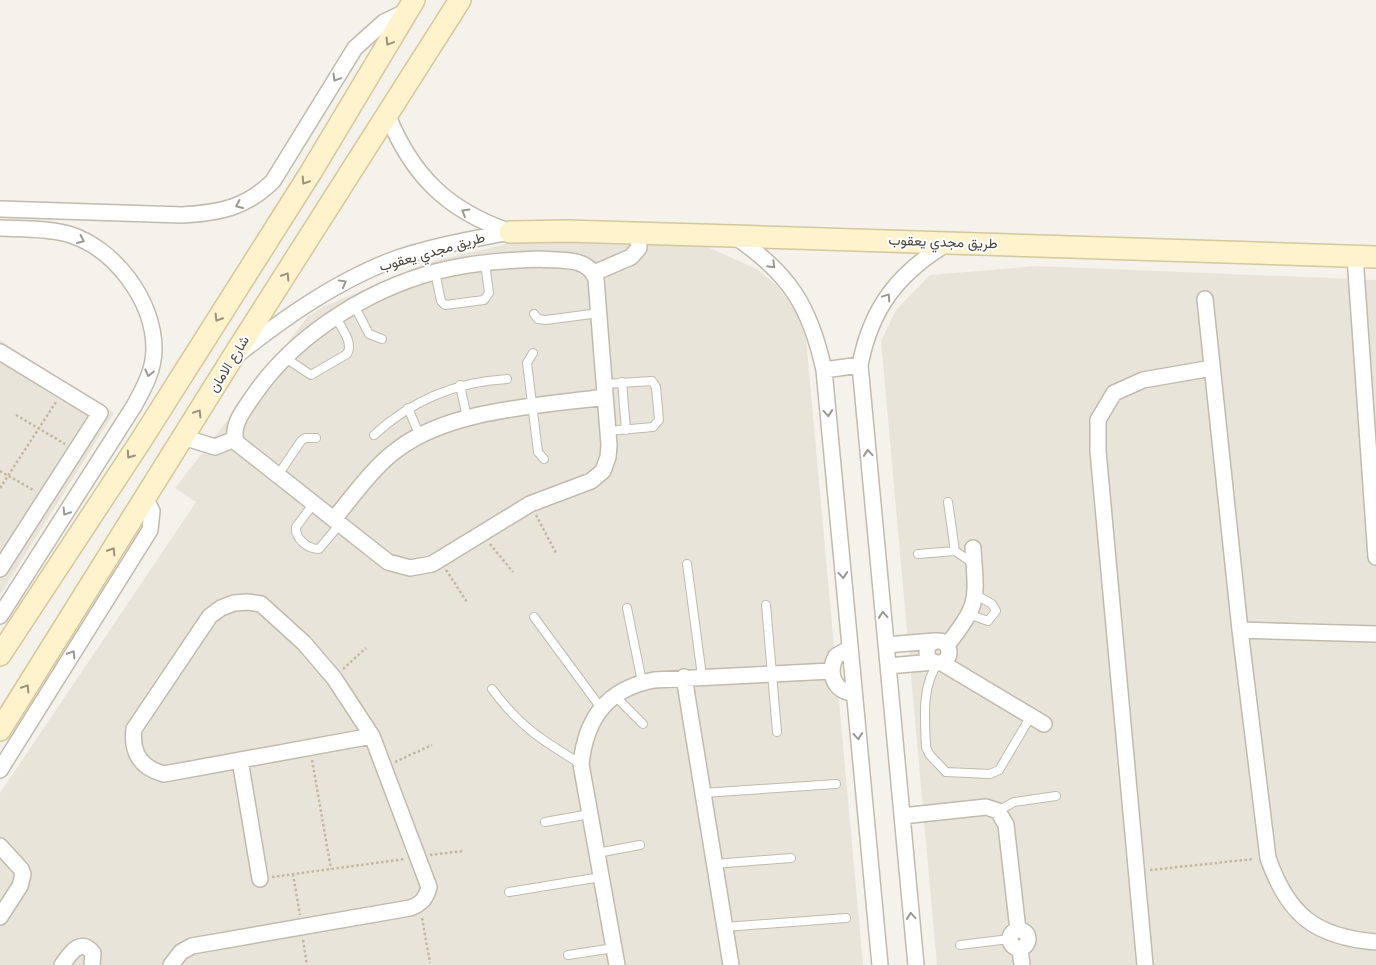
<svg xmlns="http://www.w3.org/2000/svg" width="1376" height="965" viewBox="0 0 1376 965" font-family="'Varela Round',Vazirmatn,sans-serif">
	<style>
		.residential { fill: #e9e4d9 }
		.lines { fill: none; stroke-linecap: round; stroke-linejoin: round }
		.lane-casing { stroke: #c1baad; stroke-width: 10 }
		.street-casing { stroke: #c1baad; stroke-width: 18 }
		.secondary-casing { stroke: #d4c79b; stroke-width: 24 }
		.path { stroke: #c3b79f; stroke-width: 2.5; stroke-dasharray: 2.5 2.5; stroke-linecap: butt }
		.lane { stroke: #fff; stroke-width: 8 }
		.street { stroke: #fff; stroke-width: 15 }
		.secondary { stroke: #fef3cc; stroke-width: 21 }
		.oneway { stroke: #9b927b }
		.oneway2 { stroke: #9b9892 }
		.labels { text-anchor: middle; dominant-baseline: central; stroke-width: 4; stroke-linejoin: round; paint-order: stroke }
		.street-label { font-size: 14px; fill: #4a4339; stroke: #fff }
	</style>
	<rect width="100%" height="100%" fill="#f5f2eb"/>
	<path class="residential" d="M536,237H574L707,247L757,269L776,285L798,312L806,339L863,965H0V793L196,502L175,488L308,316L325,306L429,262Z
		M1038,266L1376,280V965H937L881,341L896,310L930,275Z
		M0,340L114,413L0,595Z"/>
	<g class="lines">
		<defs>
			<path id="lane" d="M435,272L441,301L445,305L484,300L489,293L485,263
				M355,307L369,334L382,339
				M534,314L538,319L546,320L599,313
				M533,353L527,363L538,452L544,459
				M284,357L311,375L347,354C354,343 341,328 336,317
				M622,382L626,430
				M604,384L652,381L656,387L659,420L653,427L608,431
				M460,385L467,418
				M408,408L419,434
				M374,435C412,400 455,382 507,379
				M278,475L301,441L305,438H316
				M948,502L955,551
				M314,503L296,527C295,539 308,549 319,549L340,524
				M918,554L955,551L973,563
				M687,564L702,676
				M766,605L777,732
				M627,608L642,682
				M971,615L988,621L996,611L992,604L976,595
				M534,617L601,708
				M938,663C921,687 925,719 926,747L929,754L946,772L990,774L999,770L1031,716
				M492,689C519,726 543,741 581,764
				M614,695L643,724
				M703,793L836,784
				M998,811L1014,802L1056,796
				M545,822L590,814
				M597,853L640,845
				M714,864L791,858
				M509,892L601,877
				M725,927L846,918
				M960,945L1009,939
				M568,955L614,948"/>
			<path id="street" d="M388,116C412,175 447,210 508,231
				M0,209L182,215C219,213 246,208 273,181L355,48L384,22L407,11
				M0,228C23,229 46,228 68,234C115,248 154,301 154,349C154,370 144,388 134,406L0,616
				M734,236C789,273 810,306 824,370L880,965
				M1355,256L1376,557
				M539,259C559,261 588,256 596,279L609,445L608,457L603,471L591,481L530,504L432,564L410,568L388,562L237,443C229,427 245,408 254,395C297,332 377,283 452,268C481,262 510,260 539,259Z
				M594,273L631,257L639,248L638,233
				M1205,299L1240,630L1268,858C1288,915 1315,937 1376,942
				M0,352L100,413L0,569
				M241,352C287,316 333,284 387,262C422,248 472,239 510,232
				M824,370L860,365
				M183,437L215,447L235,439
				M334,519C354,495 373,467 398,449C451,409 540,406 605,397
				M1240,630L1376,634
				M927 652a11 11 0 1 1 22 0a11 11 0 1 1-22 0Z
				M886,645L934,641
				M947,645C981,603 976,599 973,548
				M850,648L836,656C827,673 834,692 854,693
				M942,663L1044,724
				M888,666L934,662
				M684,677L731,965
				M240,760L260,879
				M0,770L150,530L152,511L145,498
				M902,816L986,807L998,811L1006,825L1018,930
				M0,846L21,869L23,874L20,886L0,917
				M1010 939a9 9 0 1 1 18 0a9 9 0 1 1-18 0Z
				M1020,949L1022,965
				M62,965C70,954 80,937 93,953L92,965
				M171,965L181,952L192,946L410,908C421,904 426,899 429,887L372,736L334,678L304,643L261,604L248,602L234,603L221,608L210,616L134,729C131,753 141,768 164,774L372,736
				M617,965L581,764C586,718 607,689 654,680L831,671
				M916,965L860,365C871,308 898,273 948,243
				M1145,965L1098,451V420L1114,393L1143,380L1212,368"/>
			<path id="secondary" d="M510,232L567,231L733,236L1376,257
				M0,655L140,442L311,172L414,0
				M0,730L231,360L460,0"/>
		</defs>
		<use href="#lane" class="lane-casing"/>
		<use href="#street" class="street-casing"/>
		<use href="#secondary" class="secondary-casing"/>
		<path class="path" d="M16,415L65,444
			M0,471L35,491
			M0,488L56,402
			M536,515L556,553
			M490,544L513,572
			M446,570L467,602
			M343,669L366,648
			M312,760L331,869
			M395,762L432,745
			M430,855L463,851
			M1150,870L1254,859
			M293,874L300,915
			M272,877L405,859
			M422,918L430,963
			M303,940L307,965"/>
		<use href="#lane" class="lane"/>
		<use href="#street" class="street"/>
		<use href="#secondary" class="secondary"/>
	</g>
	<defs><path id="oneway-chevron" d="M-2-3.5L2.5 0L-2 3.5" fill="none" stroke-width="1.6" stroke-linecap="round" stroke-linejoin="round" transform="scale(1.25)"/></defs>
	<g class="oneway">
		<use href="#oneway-chevron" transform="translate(389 42) rotate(121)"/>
		<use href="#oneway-chevron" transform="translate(305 181) rotate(123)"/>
		<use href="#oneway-chevron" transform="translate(286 276) rotate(-57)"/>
		<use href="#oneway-chevron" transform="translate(218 318) rotate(122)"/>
		<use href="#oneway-chevron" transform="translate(198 413) rotate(-58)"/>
		<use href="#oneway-chevron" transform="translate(130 455) rotate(125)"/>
		<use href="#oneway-chevron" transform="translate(112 551) rotate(-58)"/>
		<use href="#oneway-chevron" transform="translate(26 688) rotate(-58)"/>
	</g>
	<g class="oneway2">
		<use href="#oneway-chevron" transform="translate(336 78) rotate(121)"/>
		<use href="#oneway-chevron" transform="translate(239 205) rotate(156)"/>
		<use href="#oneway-chevron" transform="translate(465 212) rotate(-149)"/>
		<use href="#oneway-chevron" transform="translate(81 240) rotate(25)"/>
		<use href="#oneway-chevron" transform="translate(772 265) rotate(46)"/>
		<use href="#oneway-chevron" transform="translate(343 283) rotate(-29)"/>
		<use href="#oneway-chevron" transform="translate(887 297) rotate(-56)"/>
		<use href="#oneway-chevron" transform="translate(149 373) rotate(104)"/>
		<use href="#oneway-chevron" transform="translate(828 413) rotate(85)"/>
		<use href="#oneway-chevron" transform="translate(868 453) rotate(-95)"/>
		<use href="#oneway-chevron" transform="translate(66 512) rotate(122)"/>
		<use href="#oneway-chevron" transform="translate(843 575) rotate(85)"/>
		<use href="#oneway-chevron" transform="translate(883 615) rotate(-95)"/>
		<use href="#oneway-chevron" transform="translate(72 654) rotate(-58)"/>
		<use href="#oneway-chevron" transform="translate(858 736) rotate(85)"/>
		<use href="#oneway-chevron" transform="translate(911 916) rotate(-95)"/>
	</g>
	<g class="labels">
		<g class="street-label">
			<text transform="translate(943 242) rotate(2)">طريق مجدي يعقوب</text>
			<text transform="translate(432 252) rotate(-16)">طريق مجدي يعقوب</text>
			<text transform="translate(229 364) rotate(-58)">شارع الامان</text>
		</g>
	</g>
</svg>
